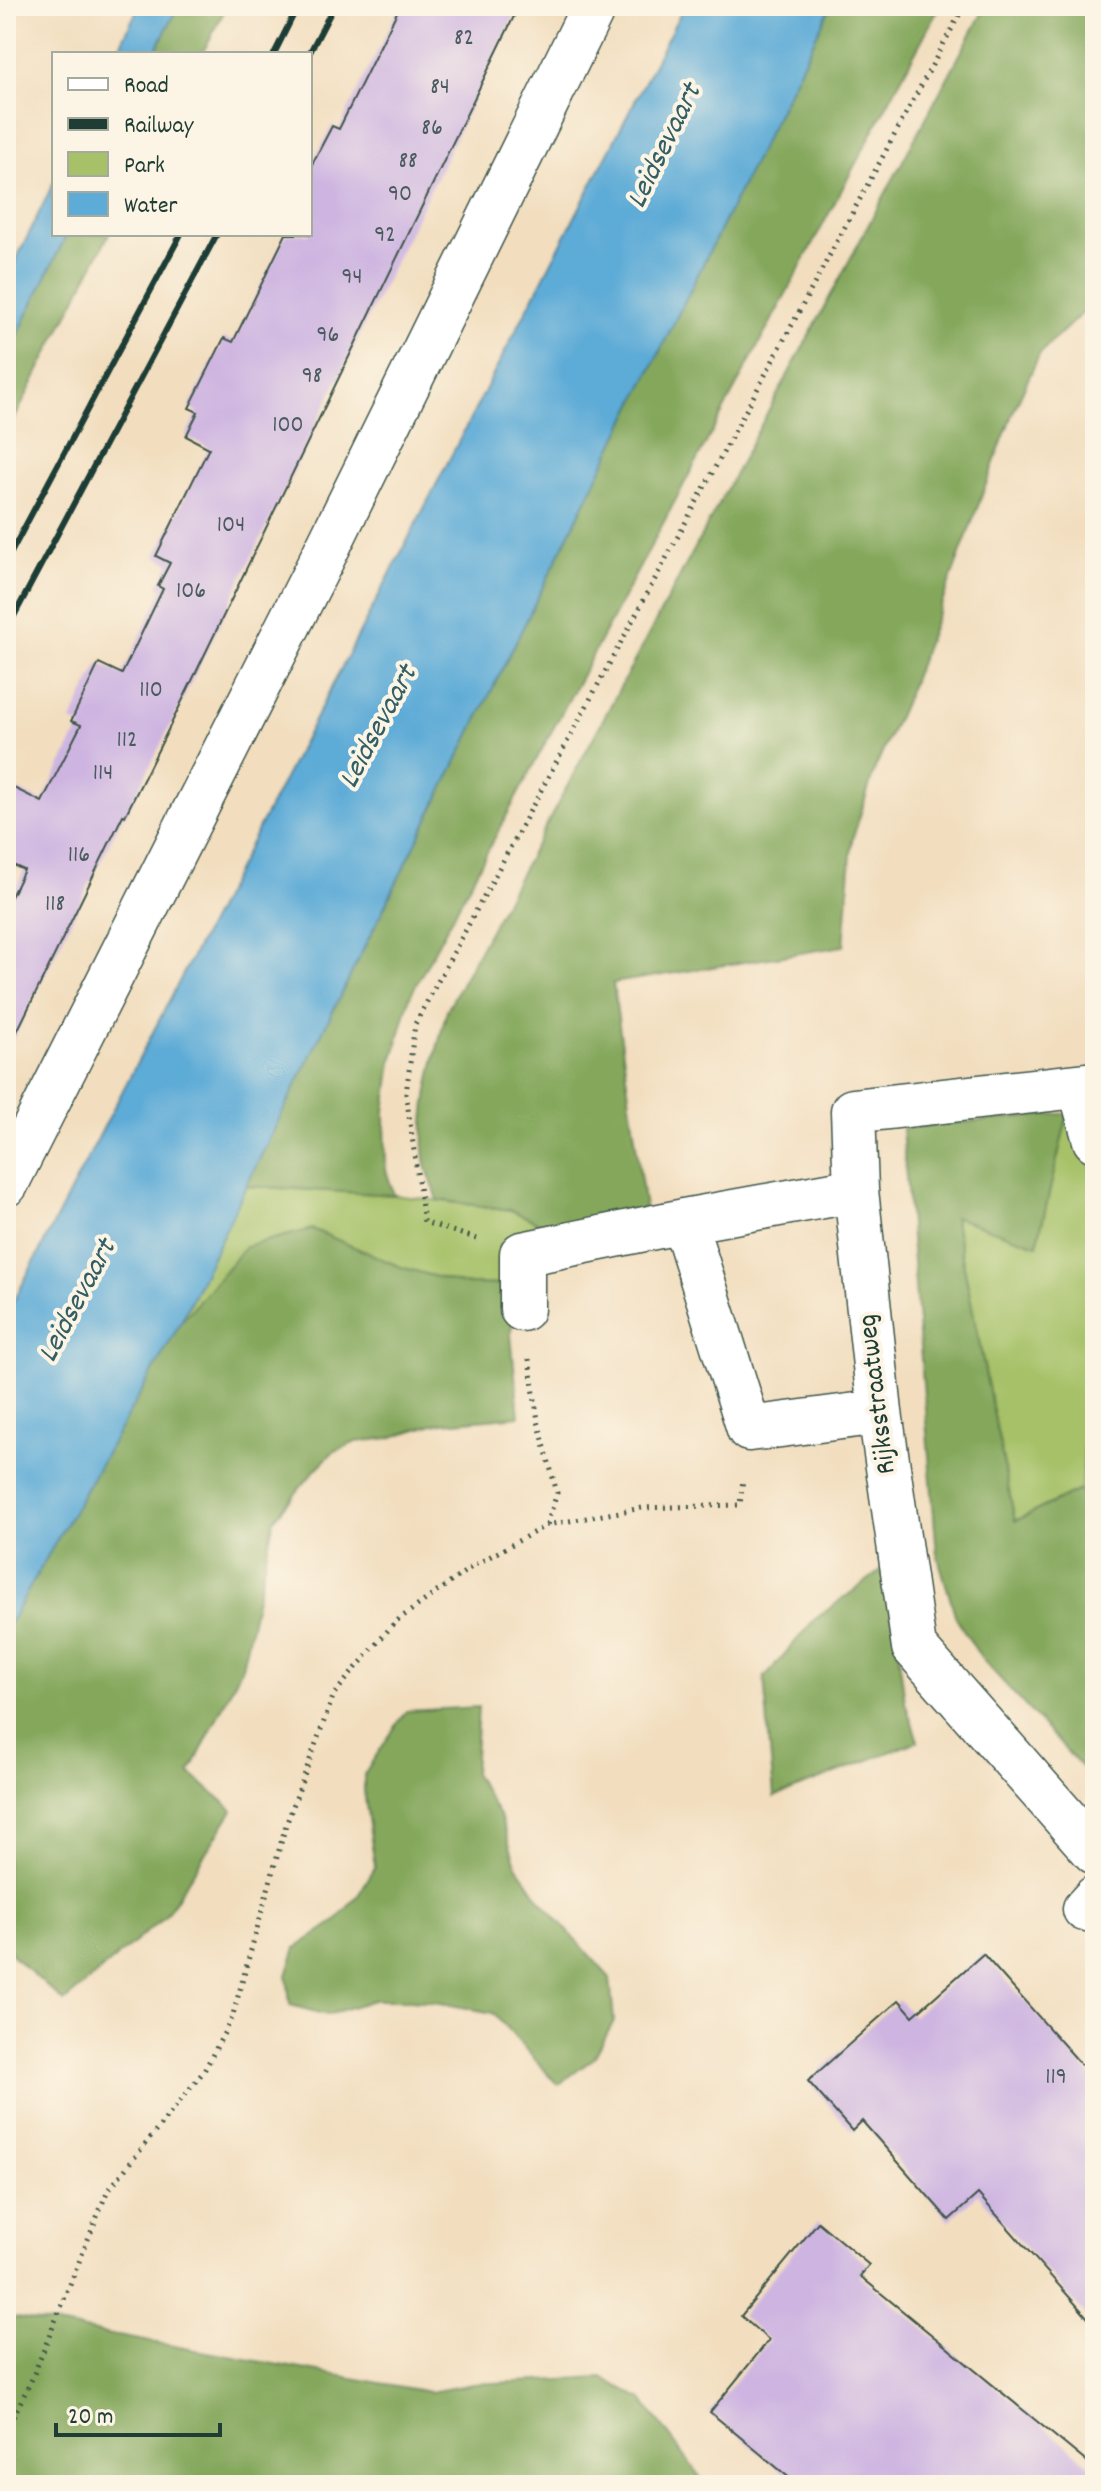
<svg xmlns="http://www.w3.org/2000/svg" width="1101" height="2491" viewBox="0 0 1101 2491" font-family="Dekko,sans-serif">
	<style>
		.green { fill: #a6c167; stroke: #627f4e; stroke-width: 2 }
		.forest { fill: #84a75c; stroke: #527248; stroke-width: 2 }
		.water { fill: #5dabd7; stroke: #3e7486; stroke-width: 2 }
		.building { fill: #ceb5e1 }
		.lines { fill: none; stroke-linecap: round; stroke-linejoin: round }
		.minor-casing { stroke: #3f5549; stroke-width: 47 }
		.path { stroke: #3f5549; stroke-width: 5; stroke-dasharray: 2 6; stroke-linecap: butt }
		.minor { stroke: #fff; stroke-width: 44 }
		.rail { stroke: #1f3d34; stroke-width: 6 }
		.labels { text-anchor: middle; dominant-baseline: central; stroke-width: 8; stroke-linejoin: round; paint-order: stroke }
		.number-label { font-size: 24px; fill: #4b5b5f }
		.street-label { font-size: 28px; fill: #1f3d34; stroke: #fcf5e5 }
		.water-label { font-size: 30px; font-style: italic; fill: #325e65; stroke: #fcf5e5 }
	</style>
	<rect width="100%" height="100%" fill="#fcf5e5"/>
	<filter id="ink" filterUnits="userSpaceOnUse"><feTurbulence type="fractalNoise" baseFrequency=".0125" numOctaves="2"/><feDisplacementMap in="SourceGraphic" scale="16" xChannelSelector="R" yChannelSelector="G"/><feConvolveMatrix kernelMatrix="1 2 1 2 8 2 1 2 1" color-interpolation-filters="sRGB"/></filter>
	<filter id="wash" filterUnits="userSpaceOnUse"><feTurbulence type="fractalNoise" baseFrequency=".006" numOctaves="4" result="noise"/><feDisplacementMap in="SourceGraphic" scale="32" xChannelSelector="R" yChannelSelector="G"/><feGaussianBlur stdDeviation="1.8" result="paint"/><feColorMatrix in="noise" values="0 0 0 0 0 0 0 0 0 0 0 0 0 0 0 0 0 1.4 0 .05"/><feComposite in="paint" operator="in"/></filter>
	<g filter="url(#wash)">
		<rect width="100%" height="100%" fill="#f2debf"/>
		<path class="green" d="M1068,1113L1095,1177V1268L1081,1489L1015,1521L954,1216L1037,1245Z
			M246,1186L394,1195L511,1210L559,1232L517,1285L461,1284L401,1267L181,1322Z"/>
		<path class="forest" d="M178,6H227L202,54H154Z
			M831,6H940L410,996L392,1062L385,1111L386,1170L394,1195L246,1186Z
			M986,6H1095V301L1040,353L1013,412L908,694L875,768L852,841L844,946L613,983L647,1222L559,1232L511,1210L438,1200C435,1189 429,1177 426,1165C417,1117 435,1056 447,1010Z
			M67,234H109L6,435V358Z
			M1068,1113L1037,1245L954,1217L1015,1521L1081,1489L1089,1530L1095,1544V1782L981,1658L956,1618L937,1554L902,1128Z
			M312,1229L401,1267L461,1284L517,1285L511,1335L519,1416L433,1424L390,1438L356,1442L333,1452L316,1469L274,1519L242,1667L190,1773L233,1810L165,1916L64,2002L13,1956L6,1942V1629L181,1322L246,1246Z
			M887,1566L905,1702L918,1741L774,1797L764,1678L814,1620Z
			M478,1707L474,1773L501,1819L516,1864L539,1899L610,1978L614,2021L594,2058L558,2085L493,2013L440,2003L410,2000H373L327,2015L290,2005L287,1975L296,1948L336,1921L359,1894L375,1867L364,1791V1774L406,1711Z
			M6,2316L430,2392L473,2384L603,2378L642,2399L706,2485H6Z"/>
		<path class="water" d="M139,6H178L154,54H116Z
			M684,6H831L246,1186L181,1322L6,1629V1316Z
			M54,182V234H67L6,358V281Z"/>
		<g id="blocks">
			<path class="building" d="M400,6H519L171,724L125,816L123,815L6,1054V907L24,870L6,862V784L42,802L81,725L71,721L99,663L122,674L163,589L158,586L170,563L156,556L209,448L186,436L198,412L189,408L224,338L233,342L286,234H310V168L332,126L339,129Z
				M983,1954L1095,2080V2326L978,2194L949,2220L862,2121L852,2131L808,2081L899,2000L913,2016Z
				M818,2222L869,2265L860,2276L1095,2469V2485H798L710,2412L769,2340L741,2316Z"/>
		</g>
	</g>
	<g filter="url(#ink)">
		<use href="#blocks" fill-opacity="0" stroke="#3f5549" stroke-width="2"/>
		<g class="lines">
			<defs>
				<path id="minor" d="M1095,1084L853,1111L856,1190L880,1412L914,1647L1095,1852
					M1080,1086L1095,1140
					M6,1184L322,559L594,6
					M684,1221L856,1190
					M522,1309V1254L684,1221L749,1429L880,1412
					M1085,1909L1095,1898"/>
			</defs>
			<use href="#minor" class="minor-casing"/>
			<path class="path" d="M477,1239L424,1222L406,1094L415,1024L964,6
				M529,1359L538,1421L557,1493L547,1525
				M6,2431L32,2379L107,2192L204,2071L232,2018L286,1825L334,1694L395,1622L473,1566L547,1525L642,1508L740,1505L743,1479"/>
			<use href="#minor" class="minor"/>
			<path class="rail" d="M274,54L298,6
				M309,54L334,6
				M6,562L181,234
				M6,631L217,234"/>
		</g>
	</g>
	<g class="labels">
		<g class="number-label">
			<text x="464" y="39">82</text>
			<text x="440" y="88">84</text>
			<text x="432" y="129">86</text>
			<text x="408" y="162">88</text>
			<text x="400" y="195">90</text>
			<text x="385" y="236">92</text>
			<text x="352" y="278">94</text>
			<text x="328" y="336">96</text>
			<text x="312" y="377">98</text>
			<text x="288" y="426">100</text>
			<text x="231" y="526">104</text>
			<text x="191" y="592">106</text>
			<text x="151" y="691">110</text>
			<text x="127" y="741">112</text>
			<text x="103" y="774">114</text>
			<text x="79" y="856">116</text>
			<text x="55" y="905">118</text>
			<text x="1056" y="2078">119</text>
		</g>
		<g class="street-label">
			<text transform="translate(879 1394) rotate(-97)">Rijksstraatweg</text>
		</g>
		<g class="water-label">
			<text transform="translate(666 147) rotate(-64)">Leidsevaart</text>
			<text transform="translate(380 728) rotate(-62)">Leidsevaart</text>
			<text transform="translate(79 1302) rotate(-62)">Leidsevaart</text>
		</g>
	</g>
	<rect width="1101" height="2491" fill="none" stroke="#fcf5e5" stroke-width="32"/>
	<rect x="52" y="52" width="260" height="184" fill="#fcf5e5" stroke="#a4ab9e" stroke-width="2"/>
	<rect x="68" y="78" width="40" height="12" fill="#ffffff" stroke="#a4ab9e" stroke-width="2"/>
	<text x="124" y="92" font-size="24" fill="#1f3d34">Road</text>
	<rect x="68" y="118" width="40" height="12" fill="#1f3d34" stroke="#a4ab9e" stroke-width="2"/>
	<text x="124" y="132" font-size="24" fill="#1f3d34">Railway</text>
	<rect x="68" y="152" width="40" height="24" fill="#a6c167" stroke="#a4ab9e" stroke-width="2"/>
	<text x="124" y="172" font-size="24" fill="#1f3d34">Park</text>
	<rect x="68" y="192" width="40" height="24" fill="#5dabd7" stroke="#a4ab9e" stroke-width="2"/>
	<text x="124" y="212" font-size="24" fill="#1f3d34">Water</text>
	<path d="M56 2423v12h164v-12" fill="none" stroke="#1f3d34" stroke-width="4"/>
	<text x="68" y="2423" font-size="24" fill="#1f3d34" stroke="#fcf5e5" stroke-width="6" paint-order="stroke">20 m</text>
</svg>
